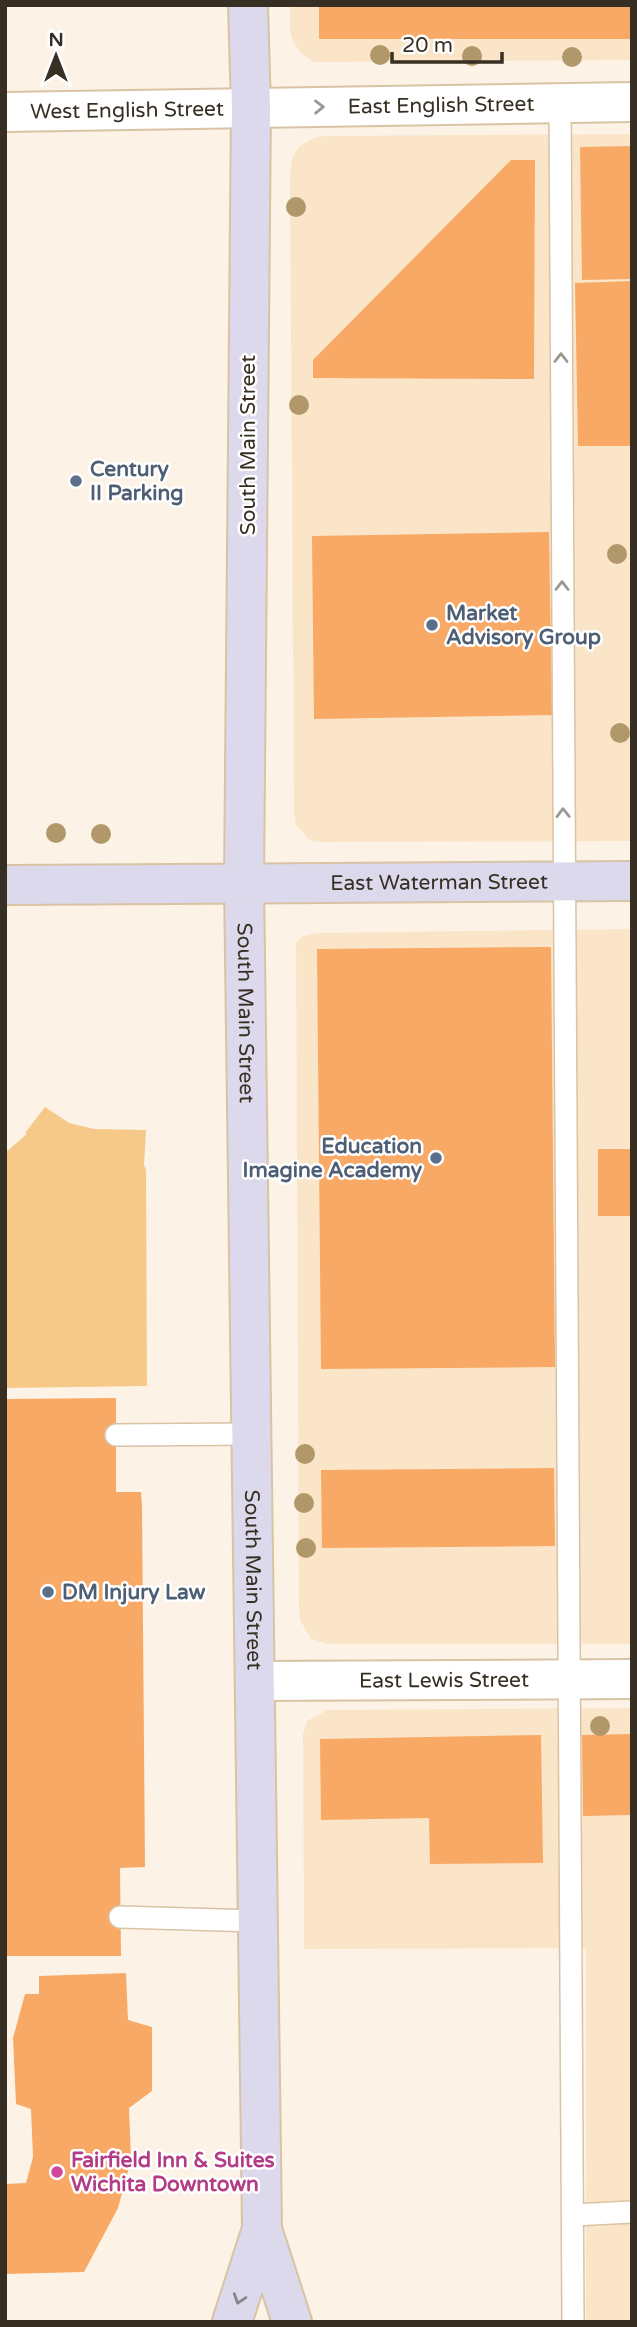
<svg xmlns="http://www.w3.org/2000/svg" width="637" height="2327" viewBox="0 0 637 2327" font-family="'Varela Round',sans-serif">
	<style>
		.built { fill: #fbe5c8 }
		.green { fill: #f6c989 }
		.building { fill: #f7a965 }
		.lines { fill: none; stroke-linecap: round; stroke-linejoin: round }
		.lane-casing { stroke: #d9c3a5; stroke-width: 24 }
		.street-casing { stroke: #d9c3a5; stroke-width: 42 }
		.secondary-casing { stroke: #d9c3a5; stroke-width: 42 }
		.lane { stroke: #fff; stroke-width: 21 }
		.street { stroke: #fff; stroke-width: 38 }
		.secondary { stroke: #dcd9ec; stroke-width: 38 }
		.tree { fill: #b1986a }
		.oneway { stroke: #9b9791 }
		.oneway2 { stroke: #8a8488 }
		.service-dot { fill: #5c6f8a; stroke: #fff; stroke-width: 2.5 }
		.hotel-dot { fill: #d1479c; stroke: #fff; stroke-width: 2.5 }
		.labels { text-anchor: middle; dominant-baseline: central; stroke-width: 5; stroke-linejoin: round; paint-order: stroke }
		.street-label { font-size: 21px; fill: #372f23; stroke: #fff }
		.service-label { font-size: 21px; font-weight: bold; fill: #4e5e75; stroke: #fff; text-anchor: start }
		.hotel-label { font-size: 21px; font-weight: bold; fill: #b23c85; stroke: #fff; text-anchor: start }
	</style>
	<rect width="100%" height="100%" fill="#fcf3e6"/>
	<path class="built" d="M290,5H632V60L314,62L302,54L294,44L290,31Z
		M632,134V841L321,842L309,840L296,825L294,811L290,176L292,158L299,147L311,139L325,136Z
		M632,929V1644H328L311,1639L300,1620L299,1608L296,943L303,936L317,933Z
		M632,1708V2322H586V1948L304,1949L303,1734L307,1721L327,1710Z"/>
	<path class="green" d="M45,1107L69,1123L94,1129L146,1130L144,1165L146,1170L147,1386L5,1388V1153L27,1134L25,1133Z"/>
	<path class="building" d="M319,5H632V39H319Z
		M632,146V279L582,280L580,147Z
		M511,160H535L534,379L313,378V360Z
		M632,281V446H578L575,283Z
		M549,532L552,715L314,719L312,536Z
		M551,947L555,1367L321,1369L317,949Z
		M598,1149H632V1216H598Z
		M116,1398V1492H141L142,1506L145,1867L120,1868L121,1956H5V1399Z
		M554,1468L555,1546L322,1548L321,1470Z
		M632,1734V1815L583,1816L582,1735Z
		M541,1735L543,1863L430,1864L429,1818L321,1820L320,1739Z
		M126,1973L128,2020L152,2027V2091L129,2108L131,2160L118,2208L84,2272L5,2274V2184L26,2183L33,2157L31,2109L16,2104L13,2038L25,1994H39V1976Z"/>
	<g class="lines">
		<defs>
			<path id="lane" d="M560,103L573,2322
				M116,1435L252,1434
				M120,1917L257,1921
				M573,2215L632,2212"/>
			<g id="street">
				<path id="s1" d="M5,112L632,102"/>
				<path id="s2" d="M255,1681L632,1679"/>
			</g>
			<g id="secondary">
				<path id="s3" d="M248,5L251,108L244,882L262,2229L292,2322"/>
				<path id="s4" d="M5,885L632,881"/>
				<path d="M232,2322L262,2229"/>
			</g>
		</defs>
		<use href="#lane" class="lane-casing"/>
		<use href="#street" class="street-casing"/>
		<use href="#secondary" class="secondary-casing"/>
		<use href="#lane" class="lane"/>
		<use href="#street" class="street"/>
		<use href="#secondary" class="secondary"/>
	</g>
	<g class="tree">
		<circle cx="380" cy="55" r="10"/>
		<circle cx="472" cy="56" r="10"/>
		<circle cx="572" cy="57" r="10"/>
		<circle cx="296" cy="207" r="10"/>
		<circle cx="299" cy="405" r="10"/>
		<circle cx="617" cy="554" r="10"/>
		<circle cx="620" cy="733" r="10"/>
		<circle cx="56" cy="833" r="10"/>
		<circle cx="101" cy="834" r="10"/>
		<circle cx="305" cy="1454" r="10"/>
		<circle cx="304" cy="1503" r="10"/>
		<circle cx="306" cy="1548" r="10"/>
		<circle cx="600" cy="1726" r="10"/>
	</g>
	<defs><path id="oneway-chevron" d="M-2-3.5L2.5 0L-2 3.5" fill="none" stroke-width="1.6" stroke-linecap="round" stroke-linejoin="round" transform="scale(1.75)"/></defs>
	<g class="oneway">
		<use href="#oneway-chevron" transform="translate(319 107) rotate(-1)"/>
		<use href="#oneway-chevron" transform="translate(561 358) rotate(-90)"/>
		<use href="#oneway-chevron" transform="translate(562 586) rotate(-90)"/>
		<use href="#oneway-chevron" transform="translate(563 813) rotate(-91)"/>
	</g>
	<use class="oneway2" href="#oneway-chevron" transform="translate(239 2299) rotate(108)"/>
	<g class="service-dot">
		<circle cx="76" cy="481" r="7"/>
		<circle cx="432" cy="625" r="7"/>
		<circle cx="436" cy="1158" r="7"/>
		<circle cx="48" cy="1592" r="7"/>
	</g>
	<circle class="hotel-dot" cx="57" cy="2172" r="7"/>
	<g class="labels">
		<g class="street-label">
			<text stroke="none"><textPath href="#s1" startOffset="436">East English Street</textPath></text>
			<text stroke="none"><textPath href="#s1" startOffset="122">West English Street</textPath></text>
			<text transform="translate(248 445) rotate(-90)">South Main Street</text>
			<text stroke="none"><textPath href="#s4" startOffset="434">East Waterman Street</textPath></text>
			<text stroke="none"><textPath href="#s3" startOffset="1008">South Main Street</textPath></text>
			<text stroke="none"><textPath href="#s3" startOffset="1575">South Main Street</textPath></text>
			<text stroke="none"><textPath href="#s2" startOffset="189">East Lewis Street</textPath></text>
		</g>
		<g class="service-label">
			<text x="90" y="469">Century<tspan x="90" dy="24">II Parking</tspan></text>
			<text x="446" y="613">Market<tspan x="446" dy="24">Advisory Group</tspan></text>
			<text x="422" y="1146" text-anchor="end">Education<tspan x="422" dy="24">Imagine Academy</tspan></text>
			<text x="62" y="1592">DM Injury Law</text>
		</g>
		<g class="hotel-label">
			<text x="71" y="2160">Fairfield Inn &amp; Suites<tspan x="71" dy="24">Wichita Downtown</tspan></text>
		</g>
	</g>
	<rect width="637" height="2327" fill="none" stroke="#372f23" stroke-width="14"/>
	<g transform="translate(56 56)" stroke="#ffffff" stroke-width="5" paint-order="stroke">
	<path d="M0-5L12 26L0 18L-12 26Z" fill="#372f23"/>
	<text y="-10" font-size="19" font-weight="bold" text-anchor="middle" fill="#372f23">N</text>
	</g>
	<path d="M392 52v10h110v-10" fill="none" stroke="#372f23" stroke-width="3.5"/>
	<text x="402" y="52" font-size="21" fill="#372f23" stroke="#ffffff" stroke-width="5" paint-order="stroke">20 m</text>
</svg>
